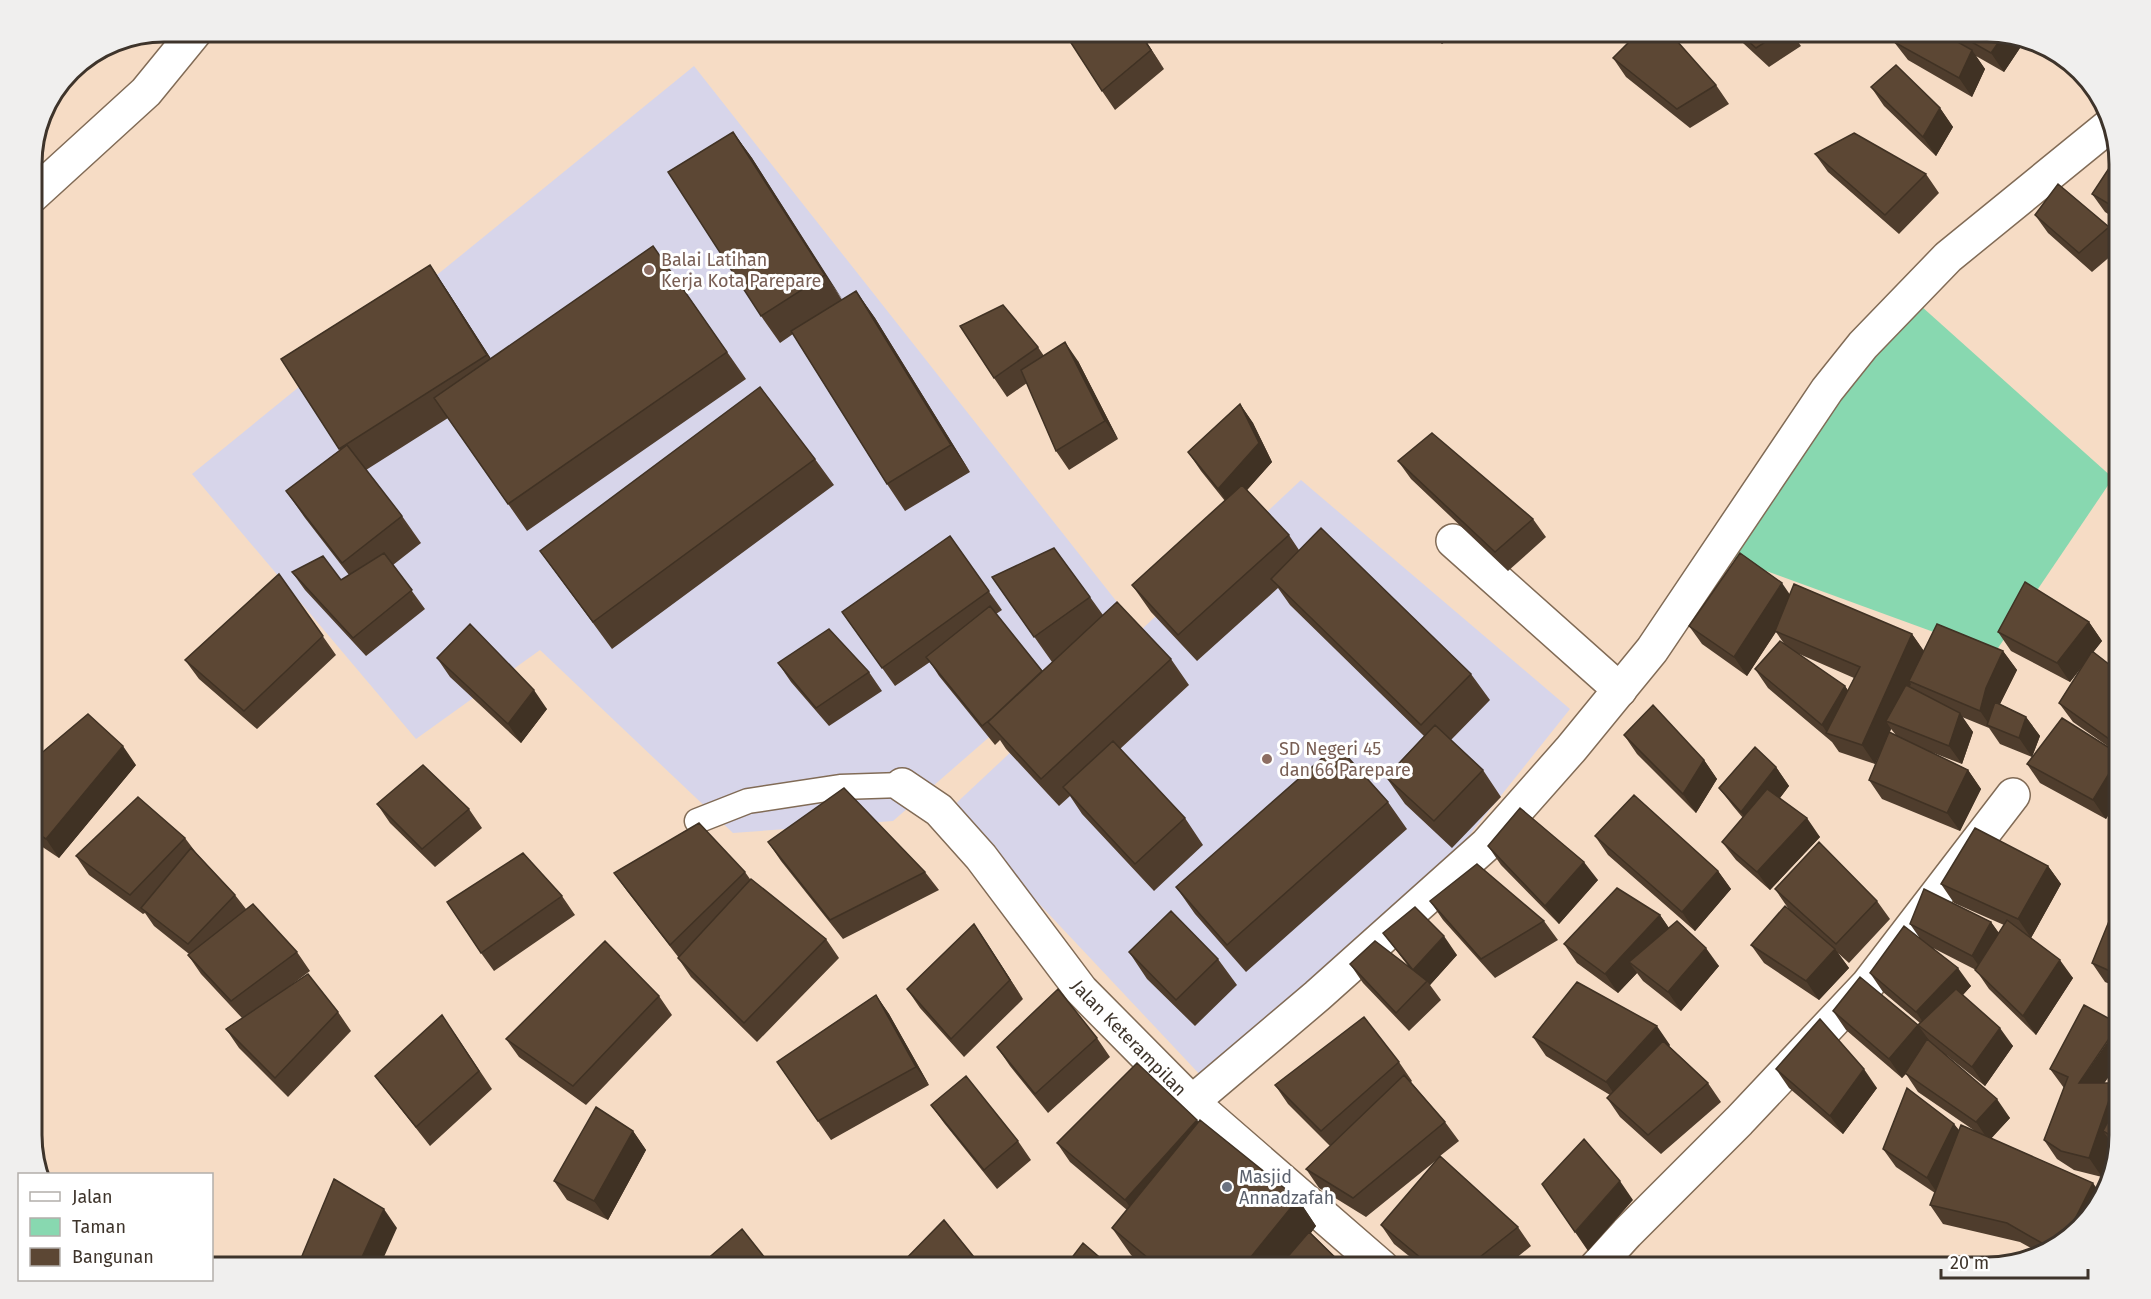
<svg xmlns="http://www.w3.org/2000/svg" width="2151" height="1299" viewBox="0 0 2151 1299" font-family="'Fira Sans',sans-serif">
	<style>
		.education { fill: #d7d5ea }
		.green { fill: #88d8b0 }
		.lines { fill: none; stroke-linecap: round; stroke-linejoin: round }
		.service-casing { stroke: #816b56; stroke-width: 27 }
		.minor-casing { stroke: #816b56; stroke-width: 36 }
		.service { stroke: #fff; stroke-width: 24 }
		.minor { stroke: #fff; stroke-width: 33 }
		.wall { fill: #4f3d2d; fill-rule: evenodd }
		.shaded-wall { fill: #403224 }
		.building { fill: #5c4734; stroke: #403224; stroke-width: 1.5 }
		.education-dot { fill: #8d6e63; stroke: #fff; stroke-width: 2 }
		.worship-dot { fill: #6b7280; stroke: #fff; stroke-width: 2 }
		.labels { text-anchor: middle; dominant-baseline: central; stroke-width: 6; stroke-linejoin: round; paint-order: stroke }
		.education-label { font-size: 18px; fill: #785e54; stroke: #fff; text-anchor: start }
		.street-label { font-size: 18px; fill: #3e342b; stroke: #fff }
		.worship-label { font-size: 18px; fill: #5b616d; stroke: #fff; text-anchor: start }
		.rim { fill: none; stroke: #3e342b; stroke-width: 3 }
	</style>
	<rect width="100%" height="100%" fill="#f6dcc5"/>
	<path class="education" d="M694,66L1128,616L893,821L733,833L540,650L416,739L192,474Z
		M1301,480L1570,709L1448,862L1204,1079L950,809Z"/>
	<path class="green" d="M1921,306L2113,478L1994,654L1731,558L1852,371Z"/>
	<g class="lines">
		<defs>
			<path id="service" d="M697,821L748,801L840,787L902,785"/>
			<g id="minor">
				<path d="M32,196L146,92L195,32"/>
				<path d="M1453,541L1620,690"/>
				<path id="s1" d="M902,785L939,810L981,857L1081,990L1192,1102L1382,1267"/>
				<path d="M1192,1102L1317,996L1487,844L1571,749L1652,650L1827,390L1863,345L1948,257L2110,125"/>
				<path d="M1596,1267L1627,1233L1739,1121L1868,984L2013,795"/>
			</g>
		</defs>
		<use href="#service" class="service-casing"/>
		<use href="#minor" class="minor-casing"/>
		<use href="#service" class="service"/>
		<use href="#minor" class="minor"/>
	</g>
	<path class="wall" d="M1140,32L1164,69L1115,110L1102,91Z
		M1428,32H1459L1442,44Z
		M1731,32H1791L1801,46L1769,67Z
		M1900,32H1988L2024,41V42L2004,72L1976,56L1985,69L1972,97L1908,60L1894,42Z
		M1613,58L1716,85L1729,104L1690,128L1626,77Z
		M1871,87L1940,108L1953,127L1936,156L1884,106Z
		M733,132L752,158L842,300L856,291L875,318L970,472L905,511L887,484L793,334L780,343L761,316Z
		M1815,154L1926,174L1939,193L1899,234L1828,172Z
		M2119,155V221L2105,212L2092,194Z
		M2035,215L2109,227L2119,241V249L2092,272L2048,233Z
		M653,246L746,379L527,531L448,418L366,470L402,516L421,543L393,565L425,609L366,656L305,590L292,572L341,580L349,575L305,518L286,491L340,450L281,359L430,265L448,292L491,359Z
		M1038,347L1044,356L1078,361L1118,439L1069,470L1056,451L1027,383L1007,397L994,378Z
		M1240,404L1253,423L1272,462L1247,490L1289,535L1299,550L1471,674L1490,700L1451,740L1483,770L1501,797L1452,848L1405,804L1386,777L1424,736L1290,605L1278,588L1197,661L1151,612L1132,585L1225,501L1201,471L1188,452Z
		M815,459L834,485L612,649L540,551Z
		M1398,461L1533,519L1546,537L1508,571L1411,479Z
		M950,536L1002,610L996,614L1042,671L1052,662L992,577L1090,597L1103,615L1171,659L1189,685L1120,749L1185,818L1203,845L1154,891L1082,814L1070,796L1059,806L1006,749L1000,740L995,745L939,676L930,662L895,686L842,612Z
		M279,574L336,655L257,729L199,679L185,660Z
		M1790,594L1912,634L1924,651H2003L2017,670L2000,704L2026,717L2040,736L2032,757L2000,744L1989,728L1962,717L1973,732L1962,764L1931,752L1968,770L1981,789L1960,831L1882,799L1869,780L1880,753L1875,764L1839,752L1832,742L1768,688L1755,669L1785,645L1776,632L1747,676L1702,644L1689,626ZM1797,653L1854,678L1848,691L1845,686ZM1891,729L1896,735L1890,732Z
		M2089,622L2102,641L2093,652L2119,672V805L2117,801L2106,819L2040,783L2027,764L2109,747L2073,722L2059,703L2084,664L2070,682L2011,651L1998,632Z
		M437,658L547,709L521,743L450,677Z
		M778,663L869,672L882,691L829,726L791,682Z
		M1624,735L1704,760L1717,779L1696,813L1637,754Z
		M32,761L136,765L59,858L32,840Z
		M1776,767L1789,786L1780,798L1820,837L1770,890L1736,860L1722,842L1743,818L1733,806L1719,788Z
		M1388,802L1407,829L1246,972L1195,914L1176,887Z
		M377,804L469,809L482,828L435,867L390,823Z
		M1595,836L1718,871L1731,889L1695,931L1608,855Z
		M185,838L197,854L235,895L246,909L297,952L310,971L286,989L338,1012L351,1031L288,1097L239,1048L226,1029L242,1018L201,974L188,955L189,954L154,926L145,913L143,914L89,875L76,856Z
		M768,842L925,872L939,890L843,939L781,861Z
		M1488,846L1598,880L1559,924L1501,865Z
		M2048,866L2061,884L2031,938L2073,978L2036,1035L1989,989L1976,970L1933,948L1971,986L1963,995L2013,1046L1985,1086L1945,1054L2010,1118L1991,1138L2102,1202L2054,1250L2040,1253L2020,1242L1943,1224L1930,1205L1935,1193L1896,1167L1883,1149L1954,1124L1959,1130L1975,1131L1918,1092L1906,1074L1902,1078L1846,1030L1833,1011L1918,1025L1929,1041L1918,1025L1920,1023L1883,992L1870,973L1919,937L1910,924L1991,922L1999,933L2004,925L1954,903L1941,884Z
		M745,872L750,879L826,939L839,958L757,1042L691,977L678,958H679L627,891L614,873Z
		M1775,889L1877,901L1890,919L1849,963L1838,953L1849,968L1819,1000L1764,963L1751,945L1788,908Z
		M562,896L575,915L494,971L481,953Z
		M2119,900V988L2105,982L2092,963Z
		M1430,901L1544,921L1558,940L1495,978L1443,920Z
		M1660,915L1669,928L1719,966L1681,1011L1643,981L1637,973L1618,993L1577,963L1564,944Z
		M974,924L1023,999L964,1057L920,1008L907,989Z
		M1383,933L1457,955L1430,985L1441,1000L1409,1031L1363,983L1350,964L1409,967Z
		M1129,952L1218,959L1237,985L1195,1026L1147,979Z
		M876,995L889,1014L929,1085L831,1140L777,1062Z
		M659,996L672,1015L586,1105L519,1057L506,1039Z
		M455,1034L492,1089L430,1146L389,1094L375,1076Z
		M1533,1037L1670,1045L1669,1046L1708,1083L1721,1102L1661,1154L1620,1117L1607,1098L1610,1095L1546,1056Z
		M1097,1038L1110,1057L1048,1113L1010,1066L997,1047Z
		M1399,1062L1412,1081L1411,1082L1445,1122L1459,1141L1440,1156L1518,1227L1531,1246L1504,1268H1424L1394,1244L1381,1225L1439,1158L1366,1217L1319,1188L1306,1169L1330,1146L1288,1104L1275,1085Z
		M1776,1069L1877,1088L1843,1134L1789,1088Z
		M2050,1069L2105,1083H2115L2119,1090L2120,1136L2116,1149L2113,1145L2102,1177L2074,1170L2057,1159L2044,1140L2064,1088Z
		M931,1105L1018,1141L1031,1160L997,1189L944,1123Z
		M1199,1122L1298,1199L1316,1226L1311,1233L1346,1268H1146L1131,1255L1112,1228L1127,1210L1070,1162L1057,1143Z
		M633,1131L646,1150L608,1220L567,1200L554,1181Z"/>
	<path class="shaded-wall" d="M1139,32H1140L1164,69L1151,50Z
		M2003,36L2024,41V42L2004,72L1991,53Z
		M1972,50L1985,69L1972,97L1959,78Z
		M1940,108L1953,127L1936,156L1923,137Z
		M733,132L752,158L844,302L825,275Z
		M430,265L448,292L506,382L487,355Z
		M856,291L875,318L970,472L951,445Z
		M1065,342L1078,361L1118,439L1105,421Z
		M1240,404L1253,423L1272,462L1231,508L1218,489Z
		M1782,583L1795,602L1747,676L1734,657Z
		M2089,622L2102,641L2070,682L2057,663Z
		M1912,634L1925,653L1909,681L1911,684L1893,724L1886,721L1891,729L1875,764L1862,745Z
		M2003,651L2017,670L1999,706L1991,727L1980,711L1986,688Z
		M1845,686L1858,705L1828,734L1822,725Z
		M534,690L547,709L521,743L508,724Z
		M1960,713L1973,732L1962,764L1949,746Z
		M2026,717L2040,736L2032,757L2019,738Z
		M123,746L136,765L59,858L46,839Z
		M2119,757V797L2106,819L2093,800Z
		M1704,760L1717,779L1696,813L1683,794Z
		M1776,767L1789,786L1754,831L1741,812Z
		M1968,770L1981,789L1960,831L1947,813Z
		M1807,818L1820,837L1770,890L1757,872Z
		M1584,862L1598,880L1559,924L1545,906Z
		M2048,866L2061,884L2031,938L2018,919Z
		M1718,871L1731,889L1695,931L1682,912Z
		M1660,915L1673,934L1629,962L1637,973L1618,993L1605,974Z
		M1991,922L2004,941L1985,975L1972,956Z
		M974,924L987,943L1023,999L1010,980Z
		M1444,936L1457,955L1430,985L1427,981L1413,970Z
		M1706,948L1719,966L1681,1011L1668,992Z
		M1835,949L1849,968L1819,1000L1806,981Z
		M2060,960L2073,978L2036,1035L2023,1016Z
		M1958,968L1971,986L1929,1031L1916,1012Z
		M876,995L889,1014L929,1085L916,1067Z
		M1918,1025L1931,1043L1902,1078L1889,1059Z
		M2119,1025V1062L2092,1101L2079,1083Z
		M1657,1026L1670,1045L1619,1101L1606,1082Z
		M2000,1028L2013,1046L1985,1086L1972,1067Z
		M1864,1069L1877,1088L1843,1134L1830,1116Z
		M2115,1083L2119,1090V1126L2103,1131L2113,1145L2102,1177L2089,1158Z
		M1997,1099L2010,1118L1989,1141L1976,1122Z
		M1197,1120L1210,1138L1138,1219L1125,1200Z
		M1954,1124L1967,1142L1940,1197L1927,1178Z
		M633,1131L646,1150L608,1220L594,1201Z
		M1620,1181L1633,1200L1588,1251L1575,1232Z
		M2093,1183L2103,1197L2102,1202L2066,1237Z
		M1298,1199L1316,1226L1283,1268H1242Z
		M384,1209L397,1228L379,1268H357Z
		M978,1262L982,1268H973Z"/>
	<path class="building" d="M1064,32H1139L1151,50L1102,91Z
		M1639,32H1669L1716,85L1677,109L1613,58Z
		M1738,32H1781L1756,48Z
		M1900,32H1940L1972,50L1959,78L1894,42Z
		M1954,32H1988L2003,36L1991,53Z
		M1896,65L1940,108L1923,137L1871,87Z
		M733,132L825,275L761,316L668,172Z
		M1854,133L1926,174L1885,215L1815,154Z
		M2119,153V210L2092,194Z
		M2058,184L2109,227L2079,253L2035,215Z
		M653,246L727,352L508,504L434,398Z
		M430,265L487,355L339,449L281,359Z
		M856,291L951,445L887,484L791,331Z
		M1003,305L1038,347L994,378L960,326Z
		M1065,342L1105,421L1056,451L1021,370Z
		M760,387L815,459L593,622L540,551Z
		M1240,404L1259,443L1218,489L1188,452Z
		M1432,433L1533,519L1495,552L1398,461Z
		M347,445L402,516L342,563L286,491Z
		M1242,485L1289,535L1178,635L1132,585Z
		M1321,528L1471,674L1421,725L1271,579Z
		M950,536L989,591L882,668L842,612Z
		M1054,548L1090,597L1034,637L992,577Z
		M384,553L412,590L353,638L292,572L323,556L341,580Z
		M1740,553L1782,583L1734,657L1689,626Z
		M279,574L323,636L244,711L185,660Z
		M2025,582L2089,622L2057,663L1998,632Z
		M1794,584L1912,634L1862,745L1826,733L1860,667L1775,631Z
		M1117,602L1171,659L1041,779L988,722Z
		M990,606L1042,671L992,718L982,726L926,657Z
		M470,624L534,690L508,724L437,658Z
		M1937,624L2003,651L1986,688L1980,711L1909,681Z
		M829,629L869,672L816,708L778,663Z
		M1780,641L1845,686L1822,725L1755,669Z
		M2092,651L2119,672V746L2059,703Z
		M1906,685L1960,713L1949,746L1886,721Z
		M1995,702L2026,717L2019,738L1987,725Z
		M1653,705L1704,760L1683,794L1624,735Z
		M88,714L123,746L46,839L32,830V761Z
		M2062,718L2119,754V757L2093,800L2027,764Z
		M1435,725L1483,770L1434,821L1386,777Z
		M1889,732L1968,770L1947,813L1869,780Z
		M1113,741L1185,818L1135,864L1063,787Z
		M1337,745L1388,802L1227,945L1176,887Z
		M1755,747L1776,767L1741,812L1719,788Z
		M423,765L469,809L422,849L377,804Z
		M844,788L925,872L830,920L768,842Z
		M1767,789L1807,818L1757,872L1722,842Z
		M1634,795L1718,871L1682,912L1595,836Z
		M138,797L185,838L130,895L76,856Z
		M1520,808L1584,862L1545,906L1488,846Z
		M699,823L745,872L670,945L614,873Z
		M1975,828L2048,866L2018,919L1941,884Z
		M1819,842L1877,901L1836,944L1775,889Z
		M191,848L235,895L188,944L141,908Z
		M523,853L562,896L481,953L447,902Z
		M1477,864L1544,921L1481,959L1430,901Z
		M751,879L826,939L744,1023L678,958Z
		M1617,888L1660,915L1605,974L1564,944Z
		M1924,889L1991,922L1972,956L1910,924Z
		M2118,899L2119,900V975L2092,963Z
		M253,904L297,952L231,1001L188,955Z
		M1785,906L1835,949L1806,981L1751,945Z
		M1415,907L1444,936L1413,970L1427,981L1396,1013L1350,964L1375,941L1413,970L1383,933Z
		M1171,911L1218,959L1176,1000L1129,952Z
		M2007,920L2060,960L2023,1016L1975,970Z
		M1677,921L1706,948L1668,992L1629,962Z
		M974,924L1010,980L951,1039L907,989Z
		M1904,926L1958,968L1916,1012L1870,973Z
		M605,941L659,996L573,1086L506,1039Z
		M308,974L338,1012L275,1078L226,1029Z
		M1860,977L1918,1025L1889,1059L1833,1011Z
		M1577,982L1657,1026L1606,1082L1533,1037Z
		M1058,989L1097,1038L1035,1094L997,1047Z
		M1956,989L2000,1028L1972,1067L1918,1025Z
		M876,995L916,1067L818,1121L777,1062Z
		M2084,1005L2119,1024L2079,1083H2115L2089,1158L2061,1151L2044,1140L2068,1077L2050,1069Z
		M442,1015L479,1071L416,1127L375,1076Z
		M1364,1017L1399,1062L1321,1131L1275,1085Z
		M1820,1019L1864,1069L1830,1116L1776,1069Z
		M1927,1039L1997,1099L1976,1122L1905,1073Z
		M1663,1041L1708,1083L1648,1135L1607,1098Z
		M1137,1063L1197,1120L1125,1200L1057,1143Z
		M1404,1075L1445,1122L1353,1198L1306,1169Z
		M966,1076L1018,1141L984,1170L931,1105Z
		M1907,1088L1954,1124L1927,1178L1883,1149Z
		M2119,1101L2120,1136L2118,1140L2103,1131Z
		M596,1107L633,1131L594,1201L554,1181Z
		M1200,1120L1298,1199L1242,1268H1160L1112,1228Z
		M1961,1125L2093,1183L2066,1237L2054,1250L2007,1223L1930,1205Z
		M1584,1139L1620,1181L1575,1232L1542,1184Z
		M1440,1156L1518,1227L1466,1268H1433L1381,1225Z
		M334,1179L384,1209L357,1268H297Z
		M2105,1189L2102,1202L2096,1208Z
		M944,1220L978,1262L973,1268H897Z
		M742,1229L773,1268H697Z
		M1309,1232L1346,1268H1278Z
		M1083,1243L1112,1268H1064Z"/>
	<g class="education-dot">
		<circle cx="649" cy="270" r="6"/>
		<circle cx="1267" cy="759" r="6"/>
	</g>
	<circle class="worship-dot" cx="1227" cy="1187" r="6"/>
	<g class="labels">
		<g class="education-label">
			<text x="661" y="260">Balai Latihan<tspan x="661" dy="21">Kerja Kota Parepare</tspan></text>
			<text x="1279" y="749">SD Negeri 45<tspan x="1279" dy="21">dan 66 Parepare</tspan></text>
		</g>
		<g class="street-label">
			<text stroke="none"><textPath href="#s1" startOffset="342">Jalan Keterampilan</textPath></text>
		</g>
		<g class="worship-label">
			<text x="1239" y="1177">Masjid<tspan x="1239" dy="21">Annadzafah</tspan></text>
		</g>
	</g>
	<path d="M0 0H2151V1299H0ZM164 42H1987A122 122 0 0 1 2109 164V1135A122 122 0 0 1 1987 1257H164A122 122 0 0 1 42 1135V164A122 122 0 0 1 164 42Z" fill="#f0efee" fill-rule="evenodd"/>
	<path class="rim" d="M164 42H1987A122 122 0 0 1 2109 164V1135A122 122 0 0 1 1987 1257H164A122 122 0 0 1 42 1135V164A122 122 0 0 1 164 42Z"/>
	<rect x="18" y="1173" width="195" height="108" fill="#ffffff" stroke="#b2aeaa" stroke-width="1.5"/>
	<rect x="30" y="1192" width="30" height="9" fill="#ffffff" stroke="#b2aeaa" stroke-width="1.5"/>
	<text x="72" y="1203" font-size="18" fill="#3e342b">Jalan</text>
	<rect x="30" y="1218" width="30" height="18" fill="#88d8b0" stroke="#b2aeaa" stroke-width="1.5"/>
	<text x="72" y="1233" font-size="18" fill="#3e342b">Taman</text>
	<rect x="30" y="1248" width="30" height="18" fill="#5c4734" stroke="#b2aeaa" stroke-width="1.5"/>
	<text x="72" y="1263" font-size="18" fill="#3e342b">Bangunan</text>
	<path d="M1941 1269v9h147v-9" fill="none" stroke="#3e342b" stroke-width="3"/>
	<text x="1950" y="1269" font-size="18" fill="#3e342b" stroke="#ffffff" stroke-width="4.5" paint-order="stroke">20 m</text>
</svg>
